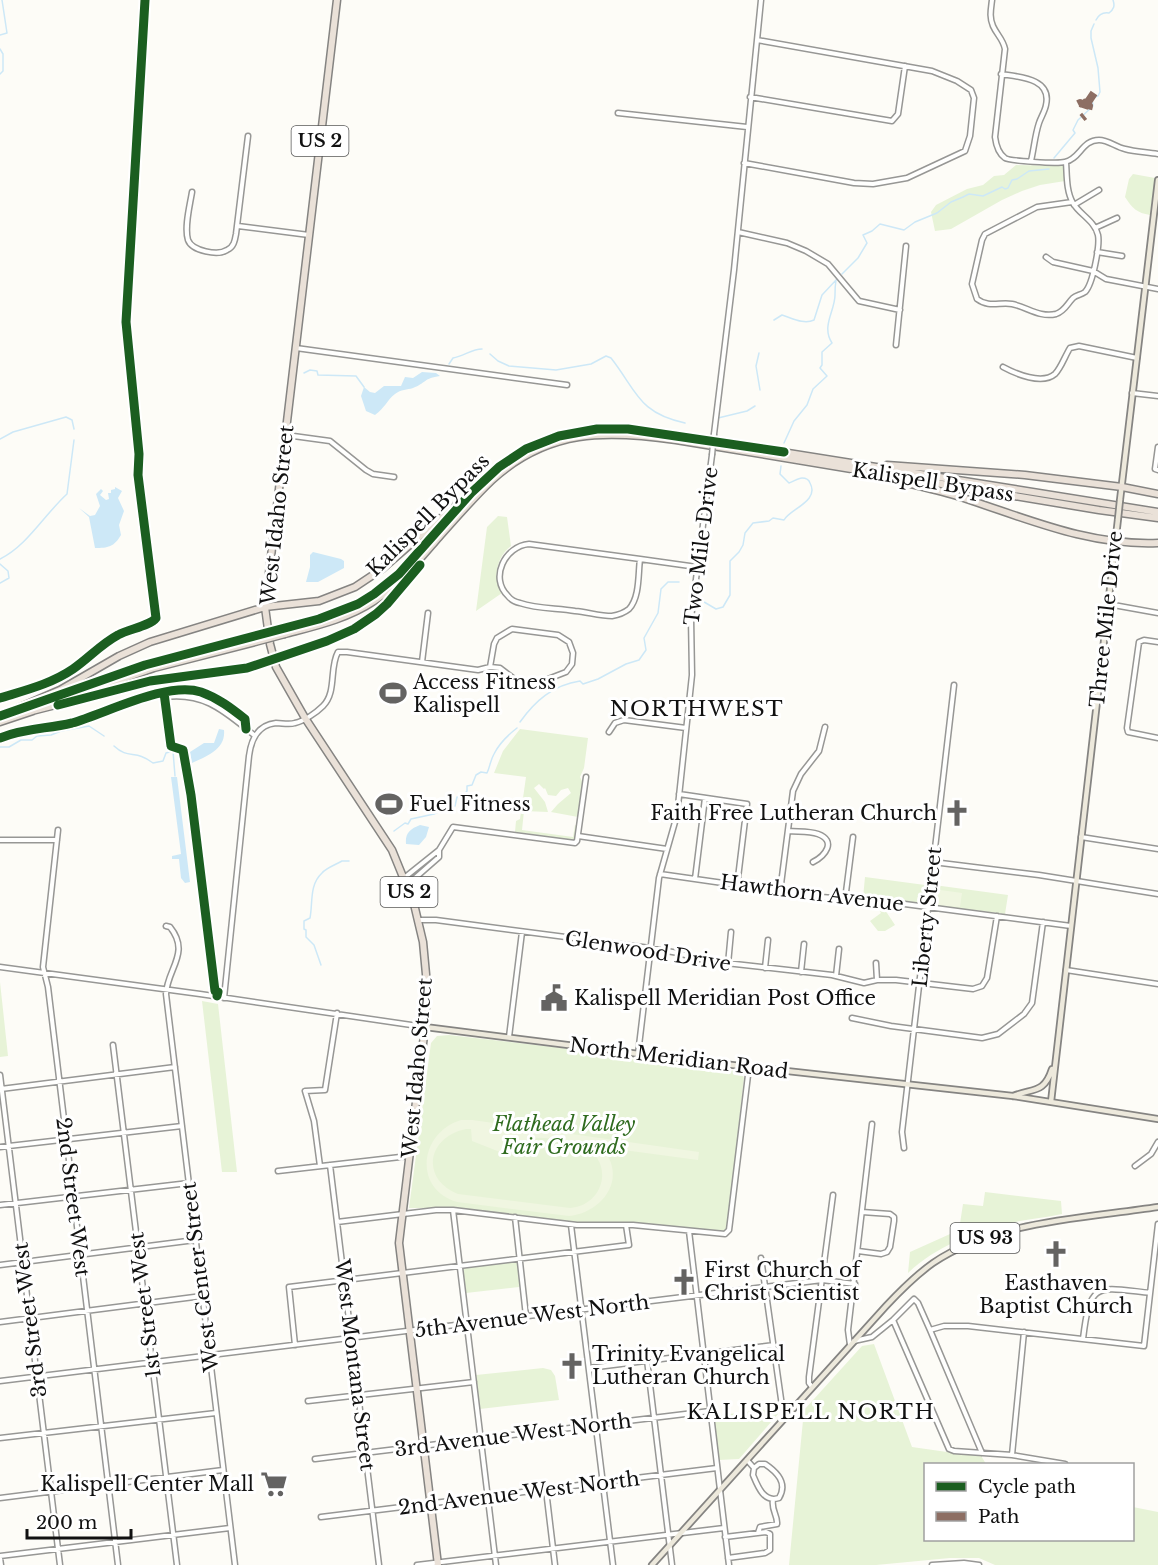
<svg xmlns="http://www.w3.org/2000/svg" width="1158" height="1565" viewBox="0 0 1158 1565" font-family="'Libre Baskerville',serif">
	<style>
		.green { fill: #e7f3d7 }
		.pitch { fill: #f0f6e1; fill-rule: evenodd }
		.water { fill: #cde8f7 }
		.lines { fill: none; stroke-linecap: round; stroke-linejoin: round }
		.stream { stroke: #cde8f7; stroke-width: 1.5 }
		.minor-casing { stroke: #979795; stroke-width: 7 }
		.major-casing { stroke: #858482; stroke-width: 8 }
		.highway-casing { stroke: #858482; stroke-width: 9 }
		.minor { stroke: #fffffe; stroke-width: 4 }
		.major { stroke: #ede9dc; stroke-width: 4.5 }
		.highway { stroke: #eae1d8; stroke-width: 6 }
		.minor-bridge-casing { stroke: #979795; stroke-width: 7; stroke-linecap: butt }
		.major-bridge-casing { stroke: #858482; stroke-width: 8; stroke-linecap: butt }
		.highway-bridge-casing { stroke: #858482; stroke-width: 9; stroke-linecap: butt }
		.minor-bridge { stroke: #fffffe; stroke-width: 4 }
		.major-bridge { stroke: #ede9dc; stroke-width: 4.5 }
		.highway-bridge { stroke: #eae1d8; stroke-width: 6 }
		.quiet { stroke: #8d6e63; stroke-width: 8; stroke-dasharray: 15 8; stroke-linecap: butt }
		.cycleway-casing { stroke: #fff; stroke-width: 13 }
		.cycleway { stroke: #1b5e20; stroke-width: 9 }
		.labels { text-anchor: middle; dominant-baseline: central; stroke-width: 6; stroke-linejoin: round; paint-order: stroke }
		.shield { fill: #fff; stroke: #585858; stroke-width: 1.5 }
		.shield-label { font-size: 18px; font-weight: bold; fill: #111 }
		.street-label { font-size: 20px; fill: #111; stroke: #fff }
		.poi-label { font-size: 20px; fill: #111; stroke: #fff; text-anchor: start }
		.park-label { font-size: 20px; font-style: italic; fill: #2f6b1f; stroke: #fff }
		.neighbourhood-label { font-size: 21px; letter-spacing: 1.5px; fill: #111; stroke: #fff }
	</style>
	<rect width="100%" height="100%" fill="#fdfcf7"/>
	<path class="green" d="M1016,165L1064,166L1065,181L1040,185L1022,191L1002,200L951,229L935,231L931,212L936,205L967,189L983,185L994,176L1004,175Z
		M1133,174L1155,178L1150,215C1137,213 1132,208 1125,197L1129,179Z
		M498,516L507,517L511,546C497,556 492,578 502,593L476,611L487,527Z
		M520,729L588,738L584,768L580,777L583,783L578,817L551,812L558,804L571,793L568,788L561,790L556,796L548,795L545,788L544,789L539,784L534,788L545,802L548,812L524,811L522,830L573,837L575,825L577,826L575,840L515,832L516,821L520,819L526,777L494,773L503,751Z
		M865,877L925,885L923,904L863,898Z
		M934,885L1008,895L1005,914L932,905Z
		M876,905L892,907L887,913L895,925L885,931H878L870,921L881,913Z
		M0,982L8,1056L0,1057Z
		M202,1001L218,1004L237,1172H222Z
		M449,1035L579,1050L629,1059L689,1064L741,1072L744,1078L727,1230L724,1233L634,1224L578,1223L452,1208H409L431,1043L437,1036Z
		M985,1192L1061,1201L1062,1214C1044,1218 1025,1219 1007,1224C972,1232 934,1248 908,1273L910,1252L959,1230L963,1204L983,1206Z
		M517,1261L521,1284L519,1287L466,1293L463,1268Z
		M874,1344L912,1447L947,1452L980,1454L986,1464H926V1540H1132L1133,1507L1158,1512V1565H995L979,1558H950L876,1565H789L804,1410L862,1346Z
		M543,1368L551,1370L555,1376L559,1400L480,1409L476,1375Z
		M777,1408L778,1414L739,1459L719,1460L713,1416Z"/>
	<path class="pitch" d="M933,889L962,893L960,907L931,905Z
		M461,1120H472L699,1152L698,1160L601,1147C604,1151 609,1157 611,1163C620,1191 594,1214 569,1216L457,1202C413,1189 419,1133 461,1120ZM466,1129H471L472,1141L500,1152L528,1144L531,1137C547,1139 568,1138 582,1145C615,1161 605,1205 570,1208L458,1194C420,1179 427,1137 466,1129Z"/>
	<path class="water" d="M422,372L436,373L440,376C424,378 426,383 413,388C407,390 401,389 395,394C387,400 385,408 375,415L366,411L361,396L364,387L370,392L375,393L384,386H401L405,377L413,378Z
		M115,487L122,491L118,498L124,511L119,525L121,535C114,547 108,548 95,548L89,517L79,508L90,516L95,515L100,506L96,494L101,489L103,491L100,495L106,500L109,499L108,493H111V490L115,489Z
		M313,552L341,559L344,561V568L318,582H306L310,567V555Z
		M219,729L224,730C226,749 207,756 192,763L190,752L204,743H214Z
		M171,777H177L190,882L185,883L181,878L179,859H172V856L181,854Z
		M420,825L429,827L426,837L419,845L406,844C405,833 410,829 420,825Z"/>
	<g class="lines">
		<path class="stream" d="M1096,20C1099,14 1103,12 1109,13C1114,9 1115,6 1113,0
			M0,35L7,33L2,0
			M0,49L3,54V71L0,74
			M1054,158L1075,133L1073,130L1078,120L1093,106L1092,98L1098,96L1100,92L1098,68L1091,38V31L1094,24
			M842,274L858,258L867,243L863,235L872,231L880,224L904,230L915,222L937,213L951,202L963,197L969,194L983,196L1002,187L1005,189L1008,188L1012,180L1017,179L1029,171L1049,169
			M774,320L782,315C792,318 804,325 814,320L822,295L837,279
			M759,353L756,366L760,390
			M490,354L498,361L509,366L556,370L591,364L606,356L611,358C637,391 638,413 685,423
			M449,364L453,358C464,356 472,349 482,349
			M304,373L310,370L317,371L318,375L356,376L364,387
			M718,418L747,411L755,406
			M0,439L13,432L66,417L72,420L74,429
			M784,443L794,421L807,405L813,389L827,376L820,368L822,365V352L832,343C821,326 835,311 835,295C835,290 835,286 836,280
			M0,559C27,546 44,515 67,494L74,440
			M0,564L8,571L9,578L0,583
			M699,599L716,609L723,607L730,595V561L739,552L743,545L745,533L753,523L769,521L773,518L784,520C790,509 820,501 810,483C809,480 806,478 802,478C798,478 793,482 789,483L780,474L781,466
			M520,722C535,701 553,685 580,681L583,684L598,679L626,664L639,660L646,650L644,638L658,613L661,589L668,582H679
			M114,746C129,760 135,749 153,763L163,761L166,753L173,751L175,776
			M0,747H9L21,740H32L37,736L51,735L61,731L89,726L104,736
			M394,831L405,823L408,824L411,819L434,814L450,806H455L457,797L463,796L467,791V786L472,785L476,775L481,772L487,773C490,767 490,761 494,754C499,744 508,735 517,728
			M321,965L314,945L306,937V930L304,929V921L310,918C313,903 309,885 322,873C326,868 335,865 342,861H349"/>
		<defs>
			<path id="minor" d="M992,0C991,9 989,17 993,26C997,35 1003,39 1005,49L995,137C996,145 998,153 1005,158C1009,161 1057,164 1065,162C1080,159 1082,140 1099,140C1108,140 1116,147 1125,149C1136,152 1147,152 1158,154
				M1001,74C1019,77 1052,78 1046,105C1045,111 1041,117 1039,123C1035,135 1034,148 1031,161
				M750,97L892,121L898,114L905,66
				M618,113L747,127
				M1066,162C1067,175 1066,191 1073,203C1079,214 1095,221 1098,235C1100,245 1093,284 1085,292C1081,295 1076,295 1073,298C1067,304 1065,311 1056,314C1040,318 1027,307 1012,304C999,302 989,308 977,299L972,284L982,240L985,234L1037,207L1072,202
				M744,163L854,183L873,184L907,178L965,151L970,136L974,98L971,90L957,81L932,71L757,40
				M192,192C190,205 184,227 188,240C192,251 218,256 227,250C234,247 235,240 236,234L248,136
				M1074,205L1099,190
				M238,226L309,235
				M1095,228L1117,218
				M738,232L787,243L806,251L828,264L859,301L900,310
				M1097,252L1122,256
				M1046,257L1053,262L1093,271L1106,279L1158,289
				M896,345L906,246
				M296,348L567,385
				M1003,367C1016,374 1042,385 1055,374C1061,368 1065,356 1070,348L1079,346L1137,358
				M1132,393L1158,396
				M714,434L734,270L761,0
				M286,435L330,441L366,470L373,474L394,477
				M1158,447L1155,469L1158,470
				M529,544L640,559C638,574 640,597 629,609C624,613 618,615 612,616C600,616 587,612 575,611C557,608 537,609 520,603C515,602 511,600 508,596C489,578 505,546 529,544Z
				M640,559L697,567
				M1108,604L1158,613
				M1158,642L1144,640L1139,642L1127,728L1128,732L1158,738
				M422,662L428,613
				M165,697C205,692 225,712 254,735
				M609,732L615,723L624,720L686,728
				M679,794L747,804L737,886
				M58,830L43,967L48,987L118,1565
				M788,831C798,832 809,831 818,834C837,841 825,856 813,862
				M578,836L667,849
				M1081,837L1158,849
				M0,840H57
				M933,862L1039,875L1158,894
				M660,874L821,897L897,903L1071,926
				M404,878L439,850
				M695,879L705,798
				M407,885L439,857V850L453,827L575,843L577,841L586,777
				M780,892L793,791L801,774L819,751L825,727
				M845,900L853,837
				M418,920H436L650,948L678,953L708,961L832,975L864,983L877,980H896L973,989L982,986L987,978L997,916
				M166,926L170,927C191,953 167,969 166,994L235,1565
				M876,963L877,980
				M728,964L731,932
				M0,967L200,994L425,1027
				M765,968L768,940
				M1066,970L1158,984
				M801,972L804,944
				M836,976L839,949
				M224,998L249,756C251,740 257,725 276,723C282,723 289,725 295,723C304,721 316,713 323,706C337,692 329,668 338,652H347L478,670L490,667L500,668L517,681L530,686L566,672L572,664L573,653L569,642L558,635L512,629L497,638L494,644L490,667
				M852,1018L891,1026L982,1038L998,1034L1024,1014L1032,1003L1043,922
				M509,1037L522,932
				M113,1045L177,1565
				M638,1054L659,878L677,815L692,675L691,618L712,455
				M0,1075L60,1565
				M1,1089L175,1067
				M0,1147L182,1126
				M904,1148L902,1132L954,685
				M330,1165L379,1565
				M320,1166L314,1121L305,1091L325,1090L337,1013
				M1135,1166L1151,1154L1158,1142
				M278,1171L409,1156
				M0,1205L189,1183
				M453,1210L496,1565
				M515,1217L526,1316
				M337,1222L436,1210H453L577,1225H633L725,1234L729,1230L730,1222L749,1067
				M571,1225L613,1565
				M689,1231L729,1565
				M858,1251L881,1254L887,1252L890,1247L894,1221V1217L890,1214L862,1212
				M761,1258L782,1406L788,1415
				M0,1265L195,1240
				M893,1320L949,1449L954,1451L1012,1455L1065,1464
				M0,1322L202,1296
				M930,1330L944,1326H968L1144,1346L1158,1224
				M1083,1339C1090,1280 1097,1287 1150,1293
				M854,1341L872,1337L893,1320L914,1299L918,1303L930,1330L982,1453
				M295,1345L289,1287L629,1245L626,1225
				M850,1345L848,1330L872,1124
				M647,1360L672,1565
				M589,1368L774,1345
				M0,1381L822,1280L855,1284
				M812,1387L809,1383V1377L833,1195
				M308,1401L474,1382
				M0,1438L216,1413
				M1012,1455L1024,1332
				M315,1459L710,1411
				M747,1460L754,1468L753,1475C758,1487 764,1503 779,1498C788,1483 777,1472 765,1464H759L754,1468
				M546,1490L555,1565
				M0,1498L223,1470
				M321,1517L717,1468
				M758,1533L760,1527L777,1524C778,1516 771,1510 773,1500
				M725,1537L766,1532L770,1534V1550L765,1553L728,1558
				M0,1556L230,1528
				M0,1558L1,1565
				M417,1565L724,1528
				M932,1565L964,1563L979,1565"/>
			<path id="major" d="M1120,500L1158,180
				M425,1027L687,1060L1013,1096L1158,1119
				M1013,1096C1033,1088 1044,1094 1052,1069
				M1051,1102L1118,519
				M652,1565L886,1306C901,1290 916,1275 933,1263C994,1221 1087,1218 1158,1207"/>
			<path id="highway" d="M337,0L265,607L270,644L276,667L305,718L392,850L414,904L423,942L427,985L425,1027L399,1243L438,1565
				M887,465L1025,475L1122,487L1158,494
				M886,478C910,484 934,489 957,496C1024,517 1086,546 1158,543
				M282,629C312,621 345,615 371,596C398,578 418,553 439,529C503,456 548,417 651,431L1158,512
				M285,634C315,626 347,619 374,601C400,584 419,560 439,537C456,518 473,498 492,480C548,429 606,430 676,440L1099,510L1158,518
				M46,700L145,665L254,636
				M57,702L154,668L255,642
				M32,711L150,681L247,668L327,641L354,629L376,614L387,604L420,566
				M2,715L60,690L119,656L150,642L265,607L319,601L355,587L382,569L457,504
				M0,722L33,711"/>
		</defs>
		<use href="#minor" class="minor-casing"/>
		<use href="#major" class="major-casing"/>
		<use href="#highway" class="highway-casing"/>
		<use href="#minor" class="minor"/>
		<use href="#major" class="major"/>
		<use href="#highway" class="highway"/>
		<defs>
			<path id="minor-bridge" d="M712,455L714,434"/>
			<path id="major-bridge" d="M1118,519L1120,500"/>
			<path id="highway-bridge" d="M254,636L282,629
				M255,642L285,634"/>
		</defs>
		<use href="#minor-bridge" class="minor-bridge-casing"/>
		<use href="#major-bridge" class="major-bridge-casing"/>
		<use href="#highway-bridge" class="highway-bridge-casing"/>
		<use href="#minor-bridge" class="minor-bridge"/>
		<use href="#major-bridge" class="major-bridge"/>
		<use href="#highway-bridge" class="highway-bridge"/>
		<path class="quiet" d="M1084,103L1088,102L1096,90
			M1078,104L1080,103L1089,106L1087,114L1082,118"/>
		<defs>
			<path id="cycleway" d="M164,693L171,746L183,750L191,795L215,991L218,992L217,996
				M0,698C26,690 51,684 73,669C89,658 101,644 118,635C128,629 150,626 156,618L138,475L139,454L126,322L145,0
				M58,705L150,681L247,668L327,641L354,629L376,614L387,604L420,565
				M0,716L145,665L319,619L358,604L374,594L399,574L471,493L499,467L526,449L559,436L597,429H628L784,452
				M0,738C25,728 47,729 72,723C107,713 167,681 201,692C218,698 231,708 245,719L246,729"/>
		</defs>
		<use href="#cycleway" class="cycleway-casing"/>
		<use href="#cycleway" class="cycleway"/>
	</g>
	<defs>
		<symbol id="stadium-bare" viewBox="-9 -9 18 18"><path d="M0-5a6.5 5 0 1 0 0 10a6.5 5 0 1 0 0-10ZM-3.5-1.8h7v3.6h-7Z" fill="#646362" stroke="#fff" stroke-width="2.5" paint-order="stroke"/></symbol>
		<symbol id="church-bare" viewBox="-9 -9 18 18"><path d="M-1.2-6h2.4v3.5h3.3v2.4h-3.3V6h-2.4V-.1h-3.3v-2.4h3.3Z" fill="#646362" stroke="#fff" stroke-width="2.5" paint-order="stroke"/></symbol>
		<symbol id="civic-bare" viewBox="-9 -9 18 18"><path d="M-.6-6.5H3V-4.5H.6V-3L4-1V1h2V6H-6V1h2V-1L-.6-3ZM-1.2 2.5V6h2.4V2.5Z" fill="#646362" stroke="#fff" stroke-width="2.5" paint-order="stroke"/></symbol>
		<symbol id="supermarket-bare" viewBox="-9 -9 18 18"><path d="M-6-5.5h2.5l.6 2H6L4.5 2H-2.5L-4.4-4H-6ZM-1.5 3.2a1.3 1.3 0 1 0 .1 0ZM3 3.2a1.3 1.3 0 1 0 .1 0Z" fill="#646362" stroke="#fff" stroke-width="2.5" paint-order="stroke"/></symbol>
	</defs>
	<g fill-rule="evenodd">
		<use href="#stadium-bare" x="374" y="674" width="38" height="38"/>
		<use href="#stadium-bare" x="370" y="785" width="38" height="38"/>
		<use href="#church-bare" x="938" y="794" width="38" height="38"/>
		<use href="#civic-bare" x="535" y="979" width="38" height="38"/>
		<use href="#church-bare" x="1037" y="1235" width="38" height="38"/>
		<use href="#church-bare" x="665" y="1263" width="38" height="38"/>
		<use href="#church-bare" x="553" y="1347" width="38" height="38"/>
		<use href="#supermarket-bare" x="255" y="1465" width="38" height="38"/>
	</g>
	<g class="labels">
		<g class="shield">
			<rect x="291.5" y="126" width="57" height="30" rx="4.5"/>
			<rect x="380.5" y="877" width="57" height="30" rx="4.5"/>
			<rect x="950.5" y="1223" width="69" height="30" rx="4.5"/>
		</g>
		<g class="shield-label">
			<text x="320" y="141">US 2</text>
			<text x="409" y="892">US 2</text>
			<text x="985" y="1238">US 93</text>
		</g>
		<g class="street-label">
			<text transform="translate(933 482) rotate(9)">Kalispell Bypass</text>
			<text transform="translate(277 515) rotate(-84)">West Idaho Street</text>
			<text transform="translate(428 515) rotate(-45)">Kalispell Bypass</text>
			<text transform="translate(701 546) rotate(-83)">Two Mile Drive</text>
			<text transform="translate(1106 619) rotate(-84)">Three Mile Drive</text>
			<text transform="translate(812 893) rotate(7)">Hawthorn Avenue</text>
			<text transform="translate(927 917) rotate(-84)">Liberty Street</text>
			<text transform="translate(648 951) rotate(9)">Glenwood Drive</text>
			<text transform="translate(679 1058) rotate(7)">North Meridian Road</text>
			<text transform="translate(417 1068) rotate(-85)">West Idaho Street</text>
			<text transform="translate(73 1197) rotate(83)">2nd Street West</text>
			<text transform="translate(200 1277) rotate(-97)">West Center Street</text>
			<text transform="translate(145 1305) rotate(-97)">1st Street West</text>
			<text transform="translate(532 1316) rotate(-7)">5th Avenue West North</text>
			<text transform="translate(30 1320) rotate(-97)">3rd Street West</text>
			<text transform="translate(355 1365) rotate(83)">West Montana Street</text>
			<text transform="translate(513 1435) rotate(-7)">3rd Avenue West North</text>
			<text transform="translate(519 1493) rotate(-7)">2nd Avenue West North</text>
		</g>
		<g class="poi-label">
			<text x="413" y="682">Access Fitness<tspan x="413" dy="23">Kalispell</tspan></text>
			<text x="409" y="804">Fuel Fitness</text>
			<text x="937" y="813" text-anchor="end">Faith Free Lutheran Church</text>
			<text x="574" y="998">Kalispell Meridian Post Office</text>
			<text x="704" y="1270">First Church of<tspan x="704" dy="23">Christ Scientist</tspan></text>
			<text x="1056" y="1283" text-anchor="middle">Easthaven<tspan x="1056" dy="23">Baptist Church</tspan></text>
			<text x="592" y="1354">Trinity Evangelical<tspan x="592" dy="23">Lutheran Church</tspan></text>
			<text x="254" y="1484" text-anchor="end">Kalispell Center Mall</text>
		</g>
		<g class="park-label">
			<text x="564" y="1124">Flathead Valley<tspan x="564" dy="23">Fair Grounds</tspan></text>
		</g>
		<g class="neighbourhood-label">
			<text x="697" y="709">NORTHWEST</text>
			<text x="811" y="1412">KALISPELL NORTH</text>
		</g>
	</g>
	<rect x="924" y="1463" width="210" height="78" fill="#ffffff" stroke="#a0a0a0" stroke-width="1.5"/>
	<rect x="936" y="1482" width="30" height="9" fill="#1b5e20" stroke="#a0a0a0" stroke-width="1.5"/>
	<text x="978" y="1493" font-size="18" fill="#111111">Cycle path</text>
	<rect x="936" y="1512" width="30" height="9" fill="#8d6e63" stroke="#a0a0a0" stroke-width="1.5"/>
	<text x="978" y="1523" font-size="18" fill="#111111">Path</text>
	<path d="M27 1529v9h104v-9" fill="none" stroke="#111111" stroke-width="3"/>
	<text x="36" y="1529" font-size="18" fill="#111111" stroke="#ffffff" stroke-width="4.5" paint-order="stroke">200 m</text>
</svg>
